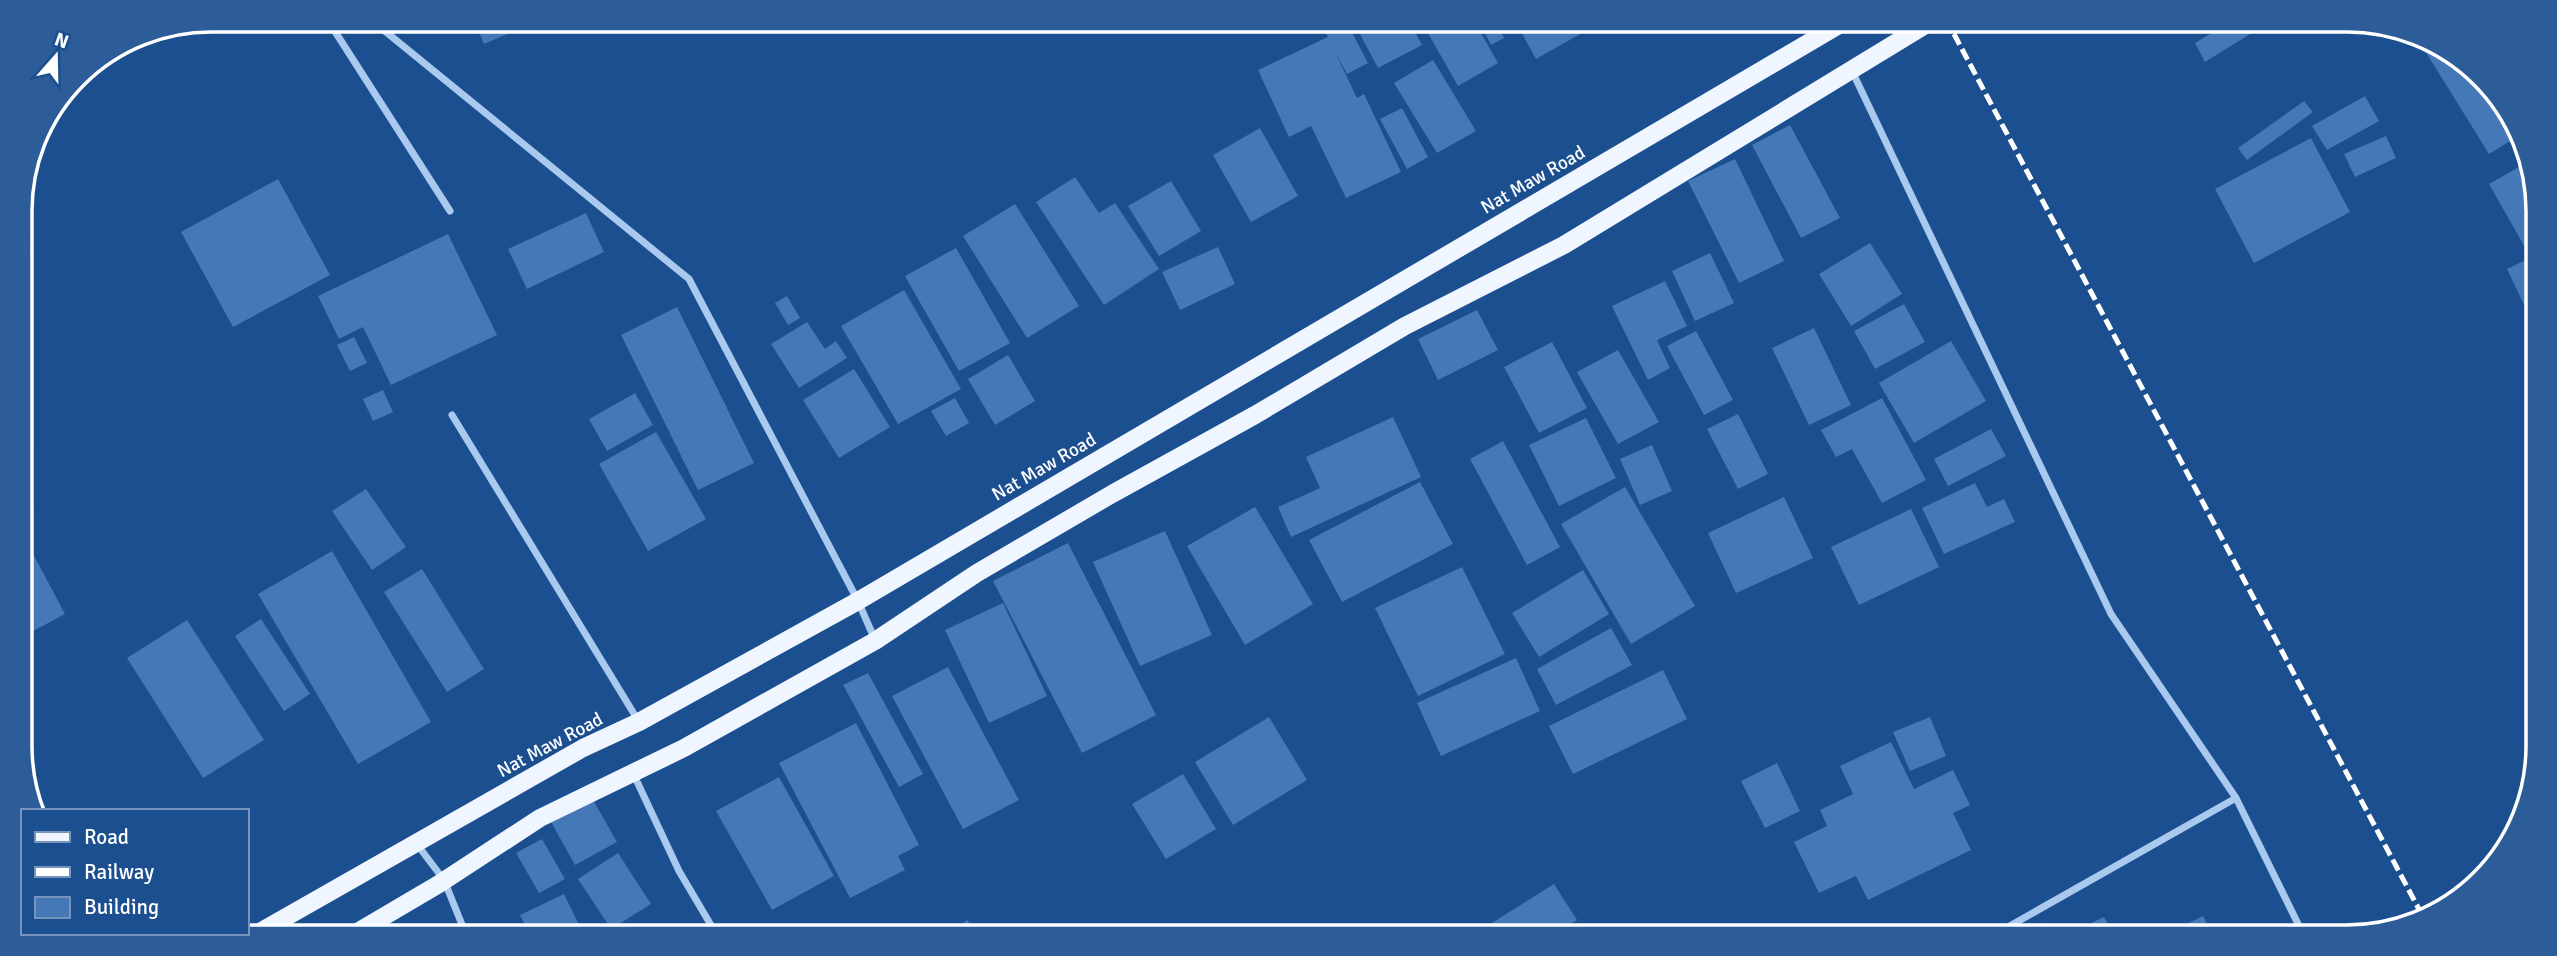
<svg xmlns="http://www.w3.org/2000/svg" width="2557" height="956" viewBox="0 0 2557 956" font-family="Signika,sans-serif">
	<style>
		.building { fill: #4478b7 }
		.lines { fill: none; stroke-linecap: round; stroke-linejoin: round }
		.street { stroke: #a9c9ee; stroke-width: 7 }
		.primary { stroke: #f0f6ff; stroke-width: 18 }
		.rail { stroke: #fff; stroke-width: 5; stroke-dasharray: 12 5; stroke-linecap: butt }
		.labels { text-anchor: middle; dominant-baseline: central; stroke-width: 5; stroke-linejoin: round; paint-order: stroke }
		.street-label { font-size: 19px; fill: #fff; stroke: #1b4f8f }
		.rim { fill: none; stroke: #fff; stroke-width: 3.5 }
	</style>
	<rect width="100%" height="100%" fill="#1b4f8f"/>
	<path class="building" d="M474,19H543L484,44Z
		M1318,19H1345L1368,63L1347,74L1335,52L1357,98L1364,94L1401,172L1346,198L1311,126L1289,137L1258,70L1328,37Z
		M1352,19H1408L1422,45L1378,68Z
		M1420,19H1473L1498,63L1458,86Z
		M1478,19H1495L1504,38L1491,45Z
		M1514,19H1575L1582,33L1536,59Z
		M2235,19H2248L2255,31L2205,62L2195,43Z
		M2414,33L2491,85L2515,138L2489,154Z
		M1433,60L1476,131L1437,153L1394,83Z
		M2365,96L2379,121L2327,150L2312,126Z
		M2304,101L2313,112L2247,160L2238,148Z
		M1402,108L1428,157L1407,169L1380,119Z
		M1790,125L1840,218L1801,238L1752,145Z
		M1260,128L1298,196L1251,222L1213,155Z
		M2386,136L2396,158L2355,177L2344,154Z
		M2311,138L2350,212L2254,263L2215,189Z
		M1735,159L1784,261L1739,283L1688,181Z
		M2526,163L2536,185V245L2527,251L2489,184Z
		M1075,177L1099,213L1115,203L1159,269L1104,305L1036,202Z
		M278,179L330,275L233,327L181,232Z
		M1171,181L1201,231L1159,256L1128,206Z
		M1015,204L1079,306L1027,338L963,236Z
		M586,213L604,252L527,289L508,249Z
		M448,234L497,335L391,385L363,327L339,339L318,296Z
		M1870,243L1902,294L1851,326L1819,274Z
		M1218,247L1235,284L1180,310L1162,272Z
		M956,248L1010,343L959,371L905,276Z
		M1710,253L1734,303L1695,321L1672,271Z
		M2532,257L2536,266V330L2507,269Z
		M1665,281L1687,326L1657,340L1670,368L1648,380L1612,306Z
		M904,290L961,389L898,424L841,326Z
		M787,296L800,318L788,325L775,303Z
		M1904,304L1925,342L1875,369L1854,331Z
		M677,307L754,463L698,490L621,335Z
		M1477,310L1498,350L1438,380L1418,339Z
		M807,322L825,349L836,341L847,358L799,388L771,344Z
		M1814,328L1851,405L1809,425L1772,348Z
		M1696,331L1733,400L1704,415L1667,346Z
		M354,337L367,363L350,371L337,345Z
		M1951,341L1986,401L1914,443L1879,383Z
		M1552,342L1587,408L1539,433L1504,367Z
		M1618,350L1659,422L1618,444L1577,372Z
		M1008,355L1035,401L995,425L968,379Z
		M854,369L890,427L839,458L803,400Z
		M383,390L393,412L373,421L363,399Z
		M635,393L653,425L607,451L589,419Z
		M955,398L969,423L946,436L931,411Z
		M1882,398L1926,480L1882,503L1852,449L1836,457L1821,430Z
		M1738,414L1768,474L1738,489L1707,429Z
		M1393,417L1421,477L1291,537L1278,507L1320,488L1306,457Z
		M1586,418L1616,478L1559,506L1529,445Z
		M1991,429L2006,456L1948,486L1934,459Z
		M656,432L706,519L648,551L599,464Z
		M1503,441L1560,547L1527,565L1470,459Z
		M1652,445L1672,491L1640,505L1620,459Z
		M1420,482L1453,544L1342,602L1309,540Z
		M1975,483L1987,507L2004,499L2015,522L1944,554L1922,508Z
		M1625,487L1695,606L1631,644L1561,524Z
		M366,489L406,547L372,570L332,511Z
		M1784,497L1813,558L1736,593L1708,533Z
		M1255,507L1313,604L1245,645L1187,546Z
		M1911,509L1939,567L1859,605L1831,547Z
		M1165,531L1212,635L1140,666L1093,562Z
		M22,533L65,614L22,637Z
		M1068,543L1156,715L1082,753L993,581Z
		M332,551L431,722L358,764L258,594Z
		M1462,567L1505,654L1418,696L1375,608Z
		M422,569L484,669L447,692L384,592Z
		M1583,570L1609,614L1539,657L1512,613Z
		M1003,603L1047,696L989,723L945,630Z
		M261,619L310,694L284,711L235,636Z
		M187,620L264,740L203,778L127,658Z
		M1611,628L1632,665L1556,705L1537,669Z
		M2537,641V652L2538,669L2526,647Z
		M1516,658L1540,711L1441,756L1417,703Z
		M948,667L1019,800L963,829L892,696Z
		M1663,670L1687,719L1573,774L1549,726Z
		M868,673L923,774L899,787L843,685Z
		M1269,717L1307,780L1233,825L1195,762Z
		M1930,717L1946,756L1910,771L1893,732Z
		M856,723L919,845L898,856L905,870L850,898L779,763Z
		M1891,742L1914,789L1953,770L1970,805L1953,813L1971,850L1868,900L1856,876L1819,893L1794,842L1827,826L1820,810L1853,794L1840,766Z
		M1777,763L1800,811L1765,828L1741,781Z
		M1183,774L1216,829L1166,859L1132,804Z
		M779,777L834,876L772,910L716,811Z
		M28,790L45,811H37Z
		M592,798L617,842L575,865L551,822Z
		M542,839L565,879L539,893L516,853Z
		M618,853L651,904L611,929L578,879Z
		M1554,884L1577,920L1551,937H1493L1487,926Z
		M564,894L585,937H531L520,915Z
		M2203,916L2213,936H2162Z
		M2104,917L2114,936H2064Z
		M967,920L980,937H946Z
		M2041,923L2047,936H2022L2021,932Z
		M1579,930L1583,937H1569Z"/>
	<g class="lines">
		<path class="street" d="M327,19L450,211
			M370,19L689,279L858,601L875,640
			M1852,71L2111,614L2236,798L2304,936
			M452,415L639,722
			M633,773L679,871L718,937
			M416,843L444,880L467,937
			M1992,936L2236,798"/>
		<path class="primary" d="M251,937L583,748L639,722L858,601L1849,19
			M349,937L439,884L540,818L684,748L875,641L977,573L1112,494L1255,415L1405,326L1564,245L1935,19"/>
		<path class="rail" d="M1946,19L2421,913"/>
	</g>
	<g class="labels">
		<g class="street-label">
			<text transform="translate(1533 180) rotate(-30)">Nat Maw Road</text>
			<text transform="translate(1044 467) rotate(-30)">Nat Maw Road</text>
			<text transform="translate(550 745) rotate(-28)">Nat Maw Road</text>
		</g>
	</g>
	<path d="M0 0H2557V956H0ZM211 32H2347A179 179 0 0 1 2526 211V746A179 179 0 0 1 2347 925H211A179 179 0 0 1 32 746V211A179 179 0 0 1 211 32Z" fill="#2d5d98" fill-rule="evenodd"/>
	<path class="rim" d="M211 32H2347A179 179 0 0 1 2526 211V746A179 179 0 0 1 2347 925H211A179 179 0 0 1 32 746V211A179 179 0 0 1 211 32Z"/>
	<rect x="21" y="809" width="228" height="126" fill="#1b4f8f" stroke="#7695bc" stroke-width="2"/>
	<rect x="35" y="832" width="35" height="10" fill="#f0f6ff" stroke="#7695bc" stroke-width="2"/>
	<text x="84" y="844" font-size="21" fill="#ffffff">Road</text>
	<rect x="35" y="867" width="35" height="10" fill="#ffffff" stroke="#7695bc" stroke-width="2"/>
	<text x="84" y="879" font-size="21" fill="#ffffff">Railway</text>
	<rect x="35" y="897" width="35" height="21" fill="#4478b7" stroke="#7695bc" stroke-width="2"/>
	<text x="84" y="914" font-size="21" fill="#ffffff">Building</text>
	<g transform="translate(56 56) rotate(20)" stroke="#1b4f8f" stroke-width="5" paint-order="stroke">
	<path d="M0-5L12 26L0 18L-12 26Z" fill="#ffffff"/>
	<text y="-10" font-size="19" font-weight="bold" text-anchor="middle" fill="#ffffff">N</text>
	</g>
</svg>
